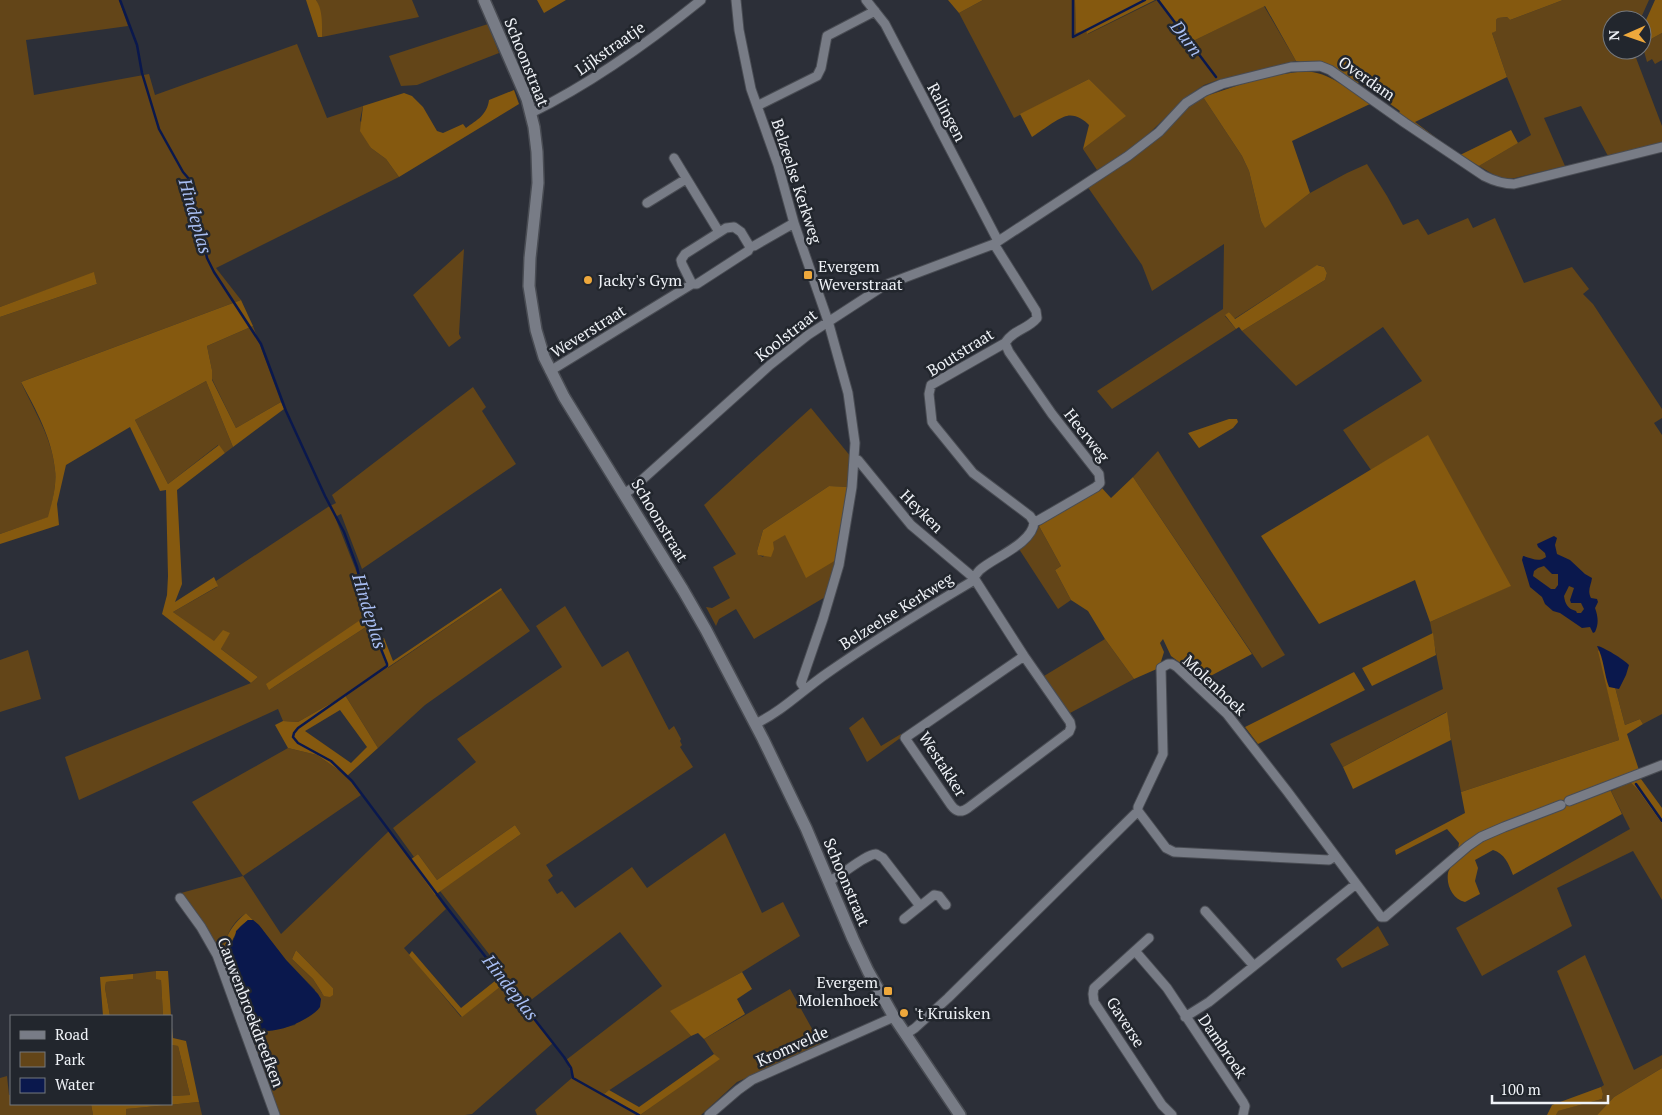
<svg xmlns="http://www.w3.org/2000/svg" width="1662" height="1115" viewBox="0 0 1662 1115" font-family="'PT Serif',serif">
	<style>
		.green { fill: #634518; fill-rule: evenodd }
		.forest { fill: #85590f; fill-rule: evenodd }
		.water { fill: #0a184d; fill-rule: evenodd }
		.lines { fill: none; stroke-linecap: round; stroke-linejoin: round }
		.stream { stroke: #0a184d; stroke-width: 2.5 }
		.minor-casing { stroke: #494c53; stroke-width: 11 }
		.tertiary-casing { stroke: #494c53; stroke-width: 14 }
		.minor { stroke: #787c86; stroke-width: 9 }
		.tertiary { stroke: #787c86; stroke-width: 11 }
		.poi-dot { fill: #eea83c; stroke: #22262d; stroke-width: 2 }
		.labels { text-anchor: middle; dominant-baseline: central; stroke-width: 5; stroke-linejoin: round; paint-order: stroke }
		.street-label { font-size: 16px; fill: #eff2f7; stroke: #22262d }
		.poi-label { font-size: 16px; fill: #eff2f7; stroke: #22262d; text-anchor: start }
		.water-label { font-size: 18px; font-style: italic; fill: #a9bff4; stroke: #22262d }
	</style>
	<rect width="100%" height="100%" fill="#2c2f38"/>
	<path class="green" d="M0,0H119L128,26L26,40L34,95L149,74L155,95L297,44L327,118L363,106L360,120L371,148L386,159L399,177L216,268L241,300L21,382C34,411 52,437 55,470C57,485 52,502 49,517L0,534V317L97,284L94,273L0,307Z
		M316,0H412L419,17L322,37L318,4Z
		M983,0H1075L1076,32L1086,30L1088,34L1157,0L1189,43L1264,6L1296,61L1218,80L1204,85L1189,95L1140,142L1120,157L1097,170L1083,149L1125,116L1089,79L1014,118L959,13Z
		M1563,0H1649L1640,20H1612V50H1633L1662,126V142L1608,156L1581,106L1544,118L1565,166L1515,178L1506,179L1496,176L1479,166L1531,135L1507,77L1492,33L1496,29V20L1498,18L1507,17L1510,20Z
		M488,24L499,53L417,85L401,86L389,56Z
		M1662,33V60L1655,64L1652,59L1647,62L1642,44Z
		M1203,97L1242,156L1249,171L1261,221L1265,227L1310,193L1347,173L1367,164L1387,196L1403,225L1418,219L1428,235L1468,218L1473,228L1495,218L1524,283L1572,267L1589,289L1583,294L1593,304L1662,409V418L1654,423L1662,435V714L1643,724L1640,719L1625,725L1605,649L1599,651L1619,740L1461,792L1446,712L1343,767L1330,744L1443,689L1430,622L1510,586L1428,436L1371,470L1343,430L1422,381L1383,327L1296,386L1242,331L1325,280L1327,273L1324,267L1318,265L1234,319L1229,312L1225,316L1236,329L1112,409L1097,391L1223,309L1224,244L1152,291L1142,265L1087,186L1130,161L1161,134L1182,112L1194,102Z
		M464,249L459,334L461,338L449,347L413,295Z
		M253,326L281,402L236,428L212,379V370L207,346Z
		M206,381L233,447L225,453L218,445L168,484L135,420Z
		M473,387L486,407L482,411L516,464L362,569L341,514L335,517L357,573L366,616L269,690L372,623L388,668L502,590L530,631L425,705L378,748L345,695L298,722L283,721L278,709L79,800L65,757L251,683L258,677L221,649L229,633L214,642L173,612L217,587L216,581L328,507L336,503L332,495Z
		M811,408L851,457L850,487L829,486L763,530L757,551L759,555L763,557L772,542L785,534L836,559L827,596L754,639L736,609L719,619L716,626L706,607L712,608L730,598L713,567L736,554L704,505Z
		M1158,451L1285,655L1262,668L1133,477Z
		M1039,526L1061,566L1055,570L1071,600L1058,609L1019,549L1036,533Z
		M565,606L602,667L628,651L669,730L674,726L681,739L680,741L682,745L680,747L693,767L546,865L553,876L548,880L557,894L562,891L575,908L632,867L647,888L725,833L762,913L783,902L800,936L742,972L671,1011L691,1036L605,1093L640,1115L719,1059L714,1054L704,1039L790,989L821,1045L737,1082L701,1115H537L535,1110L573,1077L566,1060L662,986L620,932L527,1003L440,891L521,834L515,825L437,880L418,854L414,857L393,828L476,762L457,739L562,667L536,626Z
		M1105,639L1134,679L1070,713L1044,676Z
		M28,650L41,699L0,712V660Z
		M863,717L881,746L901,734L903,738L899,739L867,762L849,728Z
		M288,748L317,755L347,776L361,795L243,876L281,934L389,831L446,909L404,948L461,1017L505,983L553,1043L472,1114L465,1115H278L220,956L227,954L231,971L241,990L247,1006L268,1031L295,1025L315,990L286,960L264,932L262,929L246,913C233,922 228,932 223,947L218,950L202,923L181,893L243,876L192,802ZM296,950L297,951L333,988L322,993L313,979L292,959Z
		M1630,782L1637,789L1662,824V900L1633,851L1557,888L1572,926L1482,976L1456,928L1630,829L1611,791Z
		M1378,926L1389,945L1342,968L1336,959Z
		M1585,955L1634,1070L1662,1055V1068L1614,1097L1597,1115H1556L1557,1111L1602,1099L1603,1094L1601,1087L1604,1085L1557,971Z
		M156,971V979H161L163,1016H110L105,988L106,982L132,979L133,974Z
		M171,1045L178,1046L190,1095L171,1096Z
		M7,1076L9,1095H11V1104H91L93,1115H0V1078Z
		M199,1102L202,1115H126L125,1109Z"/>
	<path class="forest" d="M306,0H316C323,10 322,25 322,37H318Z
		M537,0H566L544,13Z
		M948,0H983L959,13Z
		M1075,0H1155L1087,34L1086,30L1076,33Z
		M1157,0H1563L1510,20L1507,17L1498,18L1496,20V31L1492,33L1507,77L1415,122L1435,137L1434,139L1398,114L1400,111L1359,82L1357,84L1320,66L1296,61L1265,6L1189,43Z
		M1655,0H1662V33L1642,44V29Z
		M1304,71C1330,72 1349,90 1370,104L1292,141L1310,193L1265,228L1261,221L1249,171L1242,156L1203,97L1263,77Z
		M1089,79L1126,116L1083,149L1089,125C1084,120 1075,114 1067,116C1059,117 1040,132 1032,137L1020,114Z
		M514,90L519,104L399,177L386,159L371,148L360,131L363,106L404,93L412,96L423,107L437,131L443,133L463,124L466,128C477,120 487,115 489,100Z
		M1511,130L1518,143L1479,166L1460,155Z
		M1317,265L1324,267L1327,273L1325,280L1242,331L1239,327L1236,329L1225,315L1229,312L1235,319Z
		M94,272L97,284L0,317V307Z
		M241,300L253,326L207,346L212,370V380L236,428L281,402L284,409L233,447L206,381L135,420L168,484L219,445L225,453L177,490L182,584L175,602L214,577L218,586L173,612L214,641L223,630L230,633L221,649L258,677L251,683L162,614L167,595L168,576L166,490L160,491L130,427L66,465L57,504L59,525L0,544V534L48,517C52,502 57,485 55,470C52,438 36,410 21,382Z
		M1229,419H1237L1238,422L1233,428L1199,448L1188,433Z
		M1428,435L1511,586L1430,622L1415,580L1319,624L1261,536Z
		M1133,477L1252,654L1201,681L1190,670L1171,656L1163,639L1160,643L1164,652L1159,668L1134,679L1105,639L1088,611L1071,600L1055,570L1061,566L1039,526L1101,487L1111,498Z
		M829,486L850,487L836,560L806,578L785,535L773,542L774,549L771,557L758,555L757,551L763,530Z
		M362,582L372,623L269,690L266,684L366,616L358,583Z
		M501,588L502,590L387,668L377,641L384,638L393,661Z
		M1433,633L1436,655L1372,686L1362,668Z
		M1605,649L1625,725L1640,719L1643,724L1627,734L1639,770L1607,783L1622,814L1513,875C1509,864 1504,853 1493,850L1475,860L1478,868L1475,881L1480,894L1465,902C1453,899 1446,886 1448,873C1449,868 1454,864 1456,859C1458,854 1458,848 1459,843L1447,829L1396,855L1395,850L1465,813L1461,792L1619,740L1598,651Z
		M1354,672L1365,690L1258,744L1245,727Z
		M345,695L378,748L347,776L317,755L288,748L275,725L283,721L298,722ZM340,710L367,747L351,763L305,731Z
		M1447,712L1451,740L1353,789L1343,767Z
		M1641,779L1662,808V824L1637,789L1630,782Z
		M515,825L521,834L435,895L410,860L418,854L437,880Z
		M246,913L253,920H248C245,923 241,925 239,928C236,932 228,949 227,954L220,956L218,950L223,947C228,932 234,923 246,913Z
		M296,950L333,988V995L330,997L324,996L313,979L292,959Z
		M412,951L461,1008L500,977L505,983L462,1017L409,955Z
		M156,971H168L171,1016H163L161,980L156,979Z
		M742,972L752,989L737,999L745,1014L704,1039L698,1033L691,1036L670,1011Z
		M133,974V979L106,982L105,988L110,1016H103L100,977Z
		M171,1017L173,1038L186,1041L199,1102L126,1109V1115H93L91,1104H171V1096L190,1095L178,1046L171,1045Z
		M714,1054L720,1059L640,1115L604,1094L609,1090L639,1107Z
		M1662,1068V1115H1597L1614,1097Z
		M1601,1087L1603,1094L1602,1099L1558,1111L1556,1115H1547L1552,1105Z"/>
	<path class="water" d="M1554,536L1557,538L1555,545L1557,554L1570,560L1585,574L1592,578C1591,586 1587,590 1591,598L1597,599L1598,602L1595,608C1598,616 1599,624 1595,632L1593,633L1590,627L1582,628L1560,613L1553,611L1545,604L1542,597L1530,587L1522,560L1523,556C1532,558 1538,563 1546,557L1545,553L1538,547L1537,544ZM1544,566L1552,574H1558V585L1555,589H1551L1533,576L1534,571L1538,568ZM1569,586L1574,588L1570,600L1571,603H1581L1584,609L1581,613H1577L1576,611C1568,609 1565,604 1564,596Z
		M1597,646C1602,646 1625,660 1629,665L1626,675L1619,689L1609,687C1604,674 1604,659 1597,646Z
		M248,920H253L259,925L286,960L318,994L321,999L320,1007C311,1020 269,1039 254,1027C248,1022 248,1012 246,1005C242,988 228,974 227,955C227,946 236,940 236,931Z"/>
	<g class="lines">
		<path class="stream" d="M120,0L137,45L142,73L159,129L183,172L189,179V199L194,219L202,235L207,258L214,272L261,344L286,411L325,496L344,532L357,567L369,619L387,664V666L298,728L294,733L293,737L298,743L331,761L352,781L445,905L564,1057L571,1068L573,1078L639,1115
			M1073,0V37L1145,0
			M1158,0L1216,77
			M1636,784L1662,821"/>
		<defs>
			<path id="minor" d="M736,0L739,30L751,89L778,165L794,223L828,321L848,393L855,443L852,487L839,565L823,619L801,683L805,689
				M866,0L885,24L998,241
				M757,106L817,76L821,68L827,36L875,11
				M531,113C592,83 648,43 701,0
				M674,158L719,232
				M647,203L686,179
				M692,284L682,264L681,260L685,254L726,228L734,227L741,232L750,247
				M1005,343L1009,352L1052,414L1099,474L1100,483L1096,487L1039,520L1034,522
				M550,371L692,284H697L748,251L750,247L754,246L794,223
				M855,460H858L911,525L974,578L1024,656L1070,722L1071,727L1069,732L968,808C961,813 956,812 951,805L905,738L1024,656
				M624,494L634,487L770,365L808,335L885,285L994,244L1128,156L1159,132L1186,103L1205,91L1222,84L1291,67L1320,66L1330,70L1405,123L1484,176C1494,181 1502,184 1514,184L1662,147
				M755,724C781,712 803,690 826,674C873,641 922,611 971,582C974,578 977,572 981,569C995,557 1033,543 1034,522L1030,516L973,473L934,425L932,422L929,394L931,385L1005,343C1014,329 1027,330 1037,318L1036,311L994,244
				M1569,801L1662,765
				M1138,811L1166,848L1174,852L1329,860L1335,856
				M829,881C843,875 864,855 876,854L883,858L920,906
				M180,898L201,927L217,955L275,1115
				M1205,911L1254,966
				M904,919L934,895L939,896L946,905
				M1149,938L1094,988L1093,994L1094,1002L1162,1105L1172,1115
				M1136,952L1167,988L1243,1102L1245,1106L1243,1115
				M1185,1017L1209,1002L1356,884
				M906,1034L915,1028L948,998L1138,811V807L1163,754L1161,668L1168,664H1172L1177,667L1227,714L1287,791L1381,917H1385L1468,846L1481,837L1504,827L1561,805
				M709,1115L738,1090L752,1080L894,1017"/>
			<path id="tertiary" d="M484,0L527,99L534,127L537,152L538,183L530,258L529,286L536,330L544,357L564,397L683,590L706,630L763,739L806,828L853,939L868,971L894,1017L960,1115"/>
		</defs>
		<use href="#minor" class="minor-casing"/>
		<use href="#tertiary" class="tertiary-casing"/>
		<use href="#minor" class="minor"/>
		<use href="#tertiary" class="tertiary"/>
	</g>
	<g class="poi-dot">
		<rect x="803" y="270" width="10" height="10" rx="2.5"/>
		<circle cx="588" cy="280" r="5"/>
		<rect x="883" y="986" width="10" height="10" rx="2.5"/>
		<circle cx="904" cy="1013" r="5"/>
	</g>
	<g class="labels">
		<g class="street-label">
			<text transform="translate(610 48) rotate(-35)">Lijkstraatje</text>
			<text transform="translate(527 62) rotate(68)">Schoonstraat</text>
			<text transform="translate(1367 78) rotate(35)">Overdam</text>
			<text transform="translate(947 112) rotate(62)">Ralingen</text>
			<text transform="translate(797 181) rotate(72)">Belzeelse Kerkweg</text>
			<text transform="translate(588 331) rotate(-32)">Weverstraat</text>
			<text transform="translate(786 335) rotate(-38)">Koolstraat</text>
			<text transform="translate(960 352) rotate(-32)">Boutstraat</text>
			<text transform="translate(1087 435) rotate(52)">Heerweg</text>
			<text transform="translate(922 511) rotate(45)">Heyken</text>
			<text transform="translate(660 520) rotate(59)">Schoonstraat</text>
			<text transform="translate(896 611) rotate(-32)">Belzeelse Kerkweg</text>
			<text transform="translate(1215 685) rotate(43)">Molenhoek</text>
			<text transform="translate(943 764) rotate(57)">Westakker</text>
			<text transform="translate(847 882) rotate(67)">Schoonstraat</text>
			<text transform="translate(251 1012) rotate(69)">Cauwenbroekdreefken</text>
			<text transform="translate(1126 1022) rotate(57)">Gaverse</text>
			<text transform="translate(792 1046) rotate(-24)">Kromvelde</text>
			<text transform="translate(1223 1046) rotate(56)">Dambroek</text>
		</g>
		<g class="poi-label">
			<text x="818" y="266">Evergem<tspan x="818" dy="18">Weverstraat</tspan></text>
			<text x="598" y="280">Jacky's Gym</text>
			<text x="878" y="982" text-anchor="end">Evergem<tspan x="878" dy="18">Molenhoek</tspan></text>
			<text x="914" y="1013">'t Kruisken</text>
		</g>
		<g class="water-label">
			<text transform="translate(1187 38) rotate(53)">Durn</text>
			<text transform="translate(196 216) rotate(74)">Hindeplas</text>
			<text transform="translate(370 611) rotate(73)">Hindeplas</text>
			<text transform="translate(511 987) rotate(52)">Hindeplas</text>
		</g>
	</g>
	<rect x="10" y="1015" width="162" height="90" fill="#22262d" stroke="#74787e"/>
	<rect x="20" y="1031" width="25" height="8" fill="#787c86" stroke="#74787e"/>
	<text x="55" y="1040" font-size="15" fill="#eff2f7">Road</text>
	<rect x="20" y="1052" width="25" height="15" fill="#634518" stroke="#74787e"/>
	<text x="55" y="1065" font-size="15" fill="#eff2f7">Park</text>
	<rect x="20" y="1078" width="25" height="15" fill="#0a184d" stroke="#74787e"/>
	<text x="55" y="1090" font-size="15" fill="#eff2f7">Water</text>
	<g transform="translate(1627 35) rotate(268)"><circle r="24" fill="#22262d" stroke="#74787e"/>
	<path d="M0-4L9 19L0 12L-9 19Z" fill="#eea83c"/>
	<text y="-8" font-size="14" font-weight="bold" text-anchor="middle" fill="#eff2f7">N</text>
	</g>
	<path d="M1492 1095v8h116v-8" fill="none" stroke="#eff2f7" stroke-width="2.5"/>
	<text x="1500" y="1095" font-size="15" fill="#eff2f7" stroke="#22262d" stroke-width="4" paint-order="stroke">100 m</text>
</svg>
